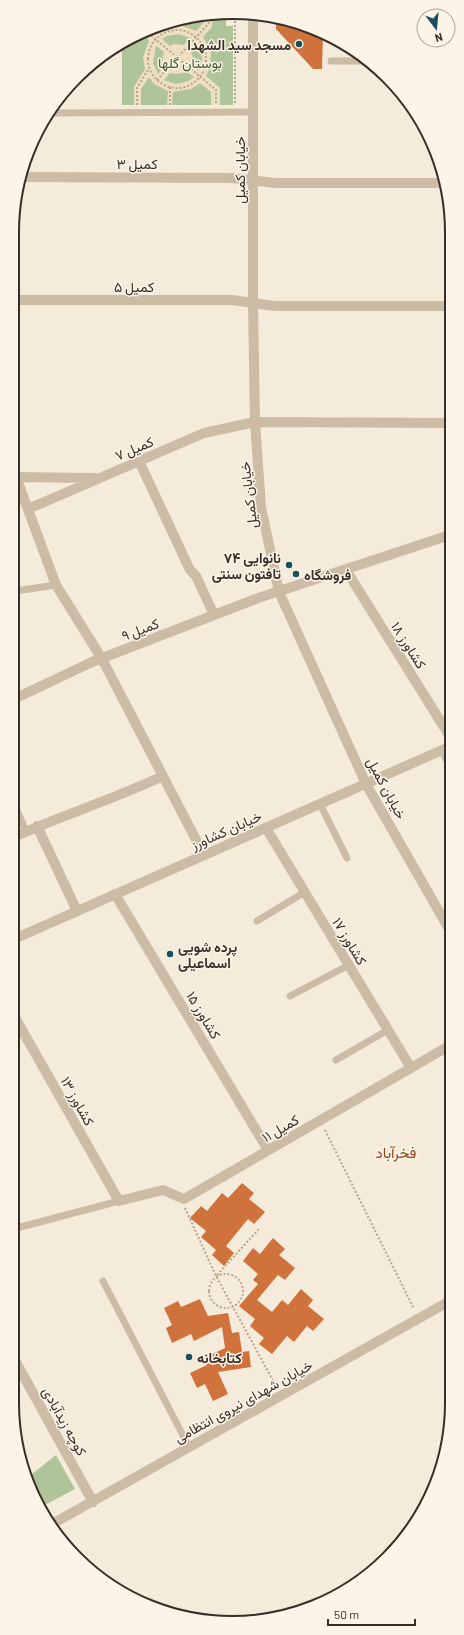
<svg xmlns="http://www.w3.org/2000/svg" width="464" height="1635" viewBox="0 0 464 1635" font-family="Barlow,Vazirmatn,sans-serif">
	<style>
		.green { fill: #b0c499 }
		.plaza { fill: #eddfbf; fill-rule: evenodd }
		.building { fill: #d0723c }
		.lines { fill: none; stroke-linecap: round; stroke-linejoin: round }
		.path { stroke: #b9a68f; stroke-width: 2; stroke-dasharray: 2 2; stroke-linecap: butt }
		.service { stroke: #cdbca5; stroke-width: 7 }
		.minor { stroke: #cdbca5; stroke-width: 10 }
		.tertiary { stroke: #cdbca5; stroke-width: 10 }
		.poi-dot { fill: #19505d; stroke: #fbf4e7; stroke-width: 1.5 }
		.labels { text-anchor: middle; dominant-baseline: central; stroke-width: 3; stroke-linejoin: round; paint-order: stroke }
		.poi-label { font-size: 14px; font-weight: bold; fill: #382e27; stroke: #fbf4e7; text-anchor: start }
		.park-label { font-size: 14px; fill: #415828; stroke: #fbf4e7 }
		.street-label { font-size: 14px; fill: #382e27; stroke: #fbf4e7 }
		.neighbourhood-label { font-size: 15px; fill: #8e4319; stroke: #fbf4e7 }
		.rim { fill: none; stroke: #382e27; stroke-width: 2 }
	</style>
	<rect width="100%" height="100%" fill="#f4ebda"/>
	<path class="green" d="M189,16H233L226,17V26H233V105H122V44Z
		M56,1455L75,1489L41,1507L29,1487L27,1478Z"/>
	<path class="plaza" d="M207,16H212V27L203,37L211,52L210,67L206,76L220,88V105H211V92L200,83L191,89L173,92L172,105H167L168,91L154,84L149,77L141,89V105H134V87L145,69L143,57L149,40L144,35L153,31L155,33L164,28L174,25V22L179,20L180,25L196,31L206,20ZM179,34L190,38L184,45L174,44L170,46L162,39L167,36ZM197,43L200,48L202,59L199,71L192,65L193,60L191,50ZM156,46L164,52L162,62L164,66L158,74L153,63ZM187,72L194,77L188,81L176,84L164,80L170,73L176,74Z"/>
	<path class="building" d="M276,23H294L323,32L322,69H313L276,29Z
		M242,1183L254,1193L249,1199L265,1212L254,1224L248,1219L226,1246L234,1253L224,1266L212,1255L216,1250L201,1237L206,1231L190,1218L201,1206L207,1211L222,1193L228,1198Z
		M273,1238L285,1249L279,1255L295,1268L285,1280L278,1275L257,1300L272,1312L282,1300L288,1305L301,1289L313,1300L308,1306L324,1319L313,1331L307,1326L294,1342L287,1336L272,1354L259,1344L264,1338L250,1326L255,1319L239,1306L258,1284L253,1280L258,1274L243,1261L253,1248L260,1254Z
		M200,1299L208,1316L228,1313L232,1333L239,1332L242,1352L249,1351L251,1367L218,1372L228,1394L213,1401L205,1384L197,1388L190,1373L207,1365L204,1358L225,1348L222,1327L194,1341L191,1334L172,1343L166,1328L172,1325L164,1308L178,1301L181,1307Z"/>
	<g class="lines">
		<path class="path" d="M177,21V29
			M148 59a29 29 0 1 1 58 0a29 29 0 1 1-58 0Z
			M148,33L216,90V103
			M157,80L209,23V16
			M235,103V16
			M137,105V88L149,68
			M170,105V87
			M325,1130L414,1309
			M185,1208L216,1276L276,1386
			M209 1291a17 17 0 1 1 34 0a17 17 0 1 1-34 0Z
			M217,1275L259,1229"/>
		<path class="service" d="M331,61H365
			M48,113L254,112
			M15,591L56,585
			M14,804L26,831
			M320,804L347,858
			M257,921L305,892
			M290,996L349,965
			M336,1060L388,1030
			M13,1229L119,1201
			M103,1281L189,1447"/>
		<path class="minor" d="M21,177L232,178L275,183H444
			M253,303L274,306H450
			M139,461L190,570L196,576L214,615
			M15,477L95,478
			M16,477L56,585L102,659L204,855
			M28,509L204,433L255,422L450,423
			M346,570L449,735
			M14,699L92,662L258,598L450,535
			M443,750L449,762
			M37,826L77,911
			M266,828L411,1068
			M14,837C63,815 114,799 163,776
			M115,894L268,1150
			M13,1014L119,1201L163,1190L184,1199L449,1046
			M12,1355L93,1502"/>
		<path class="tertiary" d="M253,16V303L255,422L261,507L279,592L366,784L449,929
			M16,300H232L253,303
			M14,939L449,747
			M52,1524L448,1302"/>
	</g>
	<g class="poi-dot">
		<circle cx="299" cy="44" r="4"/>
		<circle cx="289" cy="565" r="4"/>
		<circle cx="296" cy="574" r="4"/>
		<circle cx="170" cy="954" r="4"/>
		<circle cx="189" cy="1357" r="4"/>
	</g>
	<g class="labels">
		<g class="poi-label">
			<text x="291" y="44" text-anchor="end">مسجد سید الشهدا</text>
			<text x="281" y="557" text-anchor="end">نانوایی ۷۴<tspan x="281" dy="16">تافتون سنتی</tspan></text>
			<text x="304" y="574">فروشگاه</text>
			<text x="178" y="946">پرده شویی<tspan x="178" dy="16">اسماعیلی</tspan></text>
			<text x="197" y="1357">کتابخانه</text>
		</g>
		<g class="park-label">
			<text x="190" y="62">بوستان گلها</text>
		</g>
		<g class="street-label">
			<text x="137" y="163">کمیل ۳</text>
			<text transform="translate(239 170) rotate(-90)">خیابان کمیل</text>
			<text x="134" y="286">کمیل ۵</text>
			<text transform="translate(134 448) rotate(-23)">کمیل ۷</text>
			<text transform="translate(248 495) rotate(-97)">خیابان کمیل</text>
			<text transform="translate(140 629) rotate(-21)">کمیل ۹</text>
			<text transform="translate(409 645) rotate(58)">کشاورز ۱۸</text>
			<text transform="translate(387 788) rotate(62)">خیابان کمیل</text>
			<text transform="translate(226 830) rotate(-24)">خیابان کشاورز</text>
			<text transform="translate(350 941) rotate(59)">کشاورز ۱۷</text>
			<text transform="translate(204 1015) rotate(59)">کشاورز ۱۵</text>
			<text transform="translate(78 1101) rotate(61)">کشاورز ۱۳</text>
			<text transform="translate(280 1128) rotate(-30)">کمیل ۱۱</text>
			<text transform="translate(243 1401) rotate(-29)">خیابان شهدای نیروی انتظامی</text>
			<text transform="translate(65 1421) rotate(61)">کوچه زیدآبادی</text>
		</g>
		<g class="neighbourhood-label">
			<text x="396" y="1152">فخرآباد</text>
		</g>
	</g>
	<path d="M0 0H464V1635H0ZM232 19H232A213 213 0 0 1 445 232V1403A213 213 0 0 1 232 1616H232A213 213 0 0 1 19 1403V232A213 213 0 0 1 232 19Z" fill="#fbf4e7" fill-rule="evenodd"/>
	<path class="rim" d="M232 19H232A213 213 0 0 1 445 232V1403A213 213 0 0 1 232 1616H232A213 213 0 0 1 19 1403V232A213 213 0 0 1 232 19Z"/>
	<g transform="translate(436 28) rotate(164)"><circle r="19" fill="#fbf4e7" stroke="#ada59a"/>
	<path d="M0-3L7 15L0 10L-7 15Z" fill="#19505d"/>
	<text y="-6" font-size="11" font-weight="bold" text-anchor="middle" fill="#382e27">N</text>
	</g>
	<path d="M328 1619v6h87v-6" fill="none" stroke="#382e27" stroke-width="2"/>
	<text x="334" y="1619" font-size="12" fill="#382e27" stroke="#fbf4e7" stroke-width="3" paint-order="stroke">50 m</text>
</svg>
